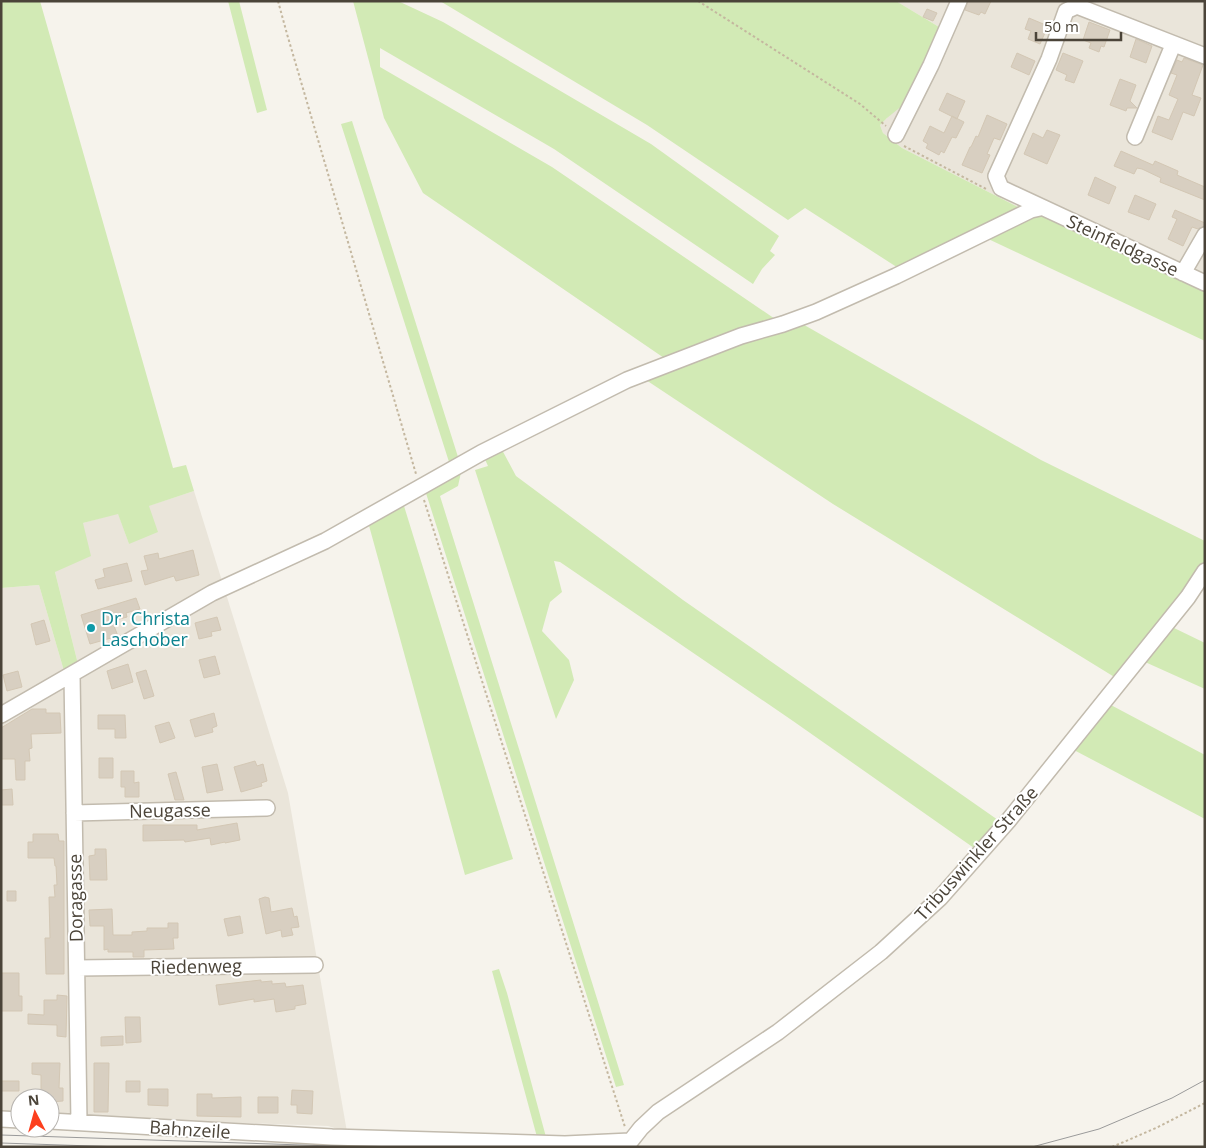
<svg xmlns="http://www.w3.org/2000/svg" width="1206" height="1148" viewBox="0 0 1206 1148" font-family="'Open Sans',sans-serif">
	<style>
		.residential { fill: #eae5da }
		.green { fill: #d2eab5 }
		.building { fill: #d8cfc1; stroke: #d3c7b4 }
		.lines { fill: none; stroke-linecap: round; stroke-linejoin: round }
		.minor-casing { stroke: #c2bbae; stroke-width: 18 }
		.path { stroke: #c4b79f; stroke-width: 2; stroke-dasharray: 2.5 2.5; stroke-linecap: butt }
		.minor { stroke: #fff; stroke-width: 15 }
		.tram { stroke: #9a9a9a; stroke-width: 1 }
		.culture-dot { fill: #0f9aa8; stroke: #fff; stroke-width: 2 }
		.labels { text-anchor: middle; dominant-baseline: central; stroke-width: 4; stroke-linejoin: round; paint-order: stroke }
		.street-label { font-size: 18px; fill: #4b4439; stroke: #fff }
		.culture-label { font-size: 18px; fill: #0d838f; stroke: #fff; text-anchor: start }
	</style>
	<rect width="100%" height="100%" fill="#f6f3ec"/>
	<path class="residential" d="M896,1H1205V288L1030,213L902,148L883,133L880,125L887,118L944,30Z
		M194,491L288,793L347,1132L328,1126L50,1116V1098H20V1115L1,1114V588L39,585L64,671L78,664L55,572L83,523L118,513L129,544L148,506Z"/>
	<path class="green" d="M1,1H40L173,468L186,465L194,491L149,506L158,532L129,544L118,514L83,523L91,556L55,572L78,664L64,671L39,585L1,588Z
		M228,1H239L267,110L257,113Z
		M353,1H398L443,22L651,144L779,236L770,251L775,255L762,269L753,284L554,149L380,48V67L552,167L778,321L667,360L423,193L384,118Z
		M440,1H896L944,30L929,84L887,118L880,125L883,133L902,148L1030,213L1054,219L1205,288V341L984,237L906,273L805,208L788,220L647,125Z
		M352,121L459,460L450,465L341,124Z
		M799,322L1041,460L1205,541V560L1190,583L1116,678L833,504L646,380Z
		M501,448L516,476L683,600L998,820L974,848L793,721L560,562L554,561L562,592L550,602L542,631L569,660L574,680L556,719L475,470L488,466L483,455Z
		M462,468L458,486L440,496L624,1085L616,1087L424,487Z
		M400,493L513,859L465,875L365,511Z
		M1172,627L1205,643V689L1145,662Z
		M1109,704L1205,755V819L1072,749Z
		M499,969L507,993L546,1137H537L492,971Z"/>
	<path class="building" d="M968,1H991L985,14L981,12L979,15L965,10Z
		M927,9L937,13L933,21L923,17Z
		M1029,18L1048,26L1040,44L1028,39L1031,31L1025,29Z
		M1089,22L1110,30L1104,47L1101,46L1099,52L1089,48L1091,43L1083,40Z
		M1136,39L1152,46L1146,63L1130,57Z
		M1017,53L1035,61L1029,75L1011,67Z
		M1063,53L1083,61L1074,83L1065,80L1067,75L1056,70Z
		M1184,58L1203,65L1192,95L1201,98L1194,116L1183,112L1172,140L1152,132L1158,116L1169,120L1178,99L1169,95L1177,75L1171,73L1177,60L1182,62Z
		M1120,79L1136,85L1130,101L1137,108H1127L1126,111L1110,105Z
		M947,93L965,101L957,119L939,110Z
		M987,115L1007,124L1000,140L994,138L987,154L990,155L982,173L962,165L970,147H971L976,136L978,137Z
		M952,116L964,122L956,138L952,137L944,153L941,151L939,155L926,148L928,144L923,141L930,126L944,133Z
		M1047,130L1060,135L1047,164L1024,154L1033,133L1043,138Z
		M1121,151L1153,165L1155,161L1178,171L1177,175L1205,187V200L1160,182L1161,178L1142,169L1137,168L1134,174L1114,166Z
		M1095,177L1116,187L1109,204L1088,195Z
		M1135,195L1156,204L1149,220L1128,212Z
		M1175,210L1205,223V226L1198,229L1192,227L1183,246L1168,239L1177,219L1172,217Z
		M193,550L199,575L176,581L174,576L145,585L141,571L148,570L144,556L158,553L159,559Z
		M127,563L132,581L98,589L95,580L105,577L103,569Z
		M136,598L140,609L126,613L127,617L112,621L118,636L90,644L81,615Z
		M217,617L221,630L211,632L212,636L199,639L195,623Z
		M44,620L50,641L36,645L31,624Z
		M215,656L220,674L204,678L199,660Z
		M128,664L133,682L112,689L107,671Z
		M146,670L154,696L144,699L136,673Z
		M18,671L22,687L7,691L3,675Z
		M32,709H46V713H60L61,733L31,734L32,748L29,749L30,761H25V780H16L15,759H1V728Z
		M214,713L217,726L212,728L213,732L195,737L190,720Z
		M98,715H125L126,738H115V729H98Z
		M169,722L175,738L160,743L155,726Z
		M99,758H113V778H99Z
		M255,761L257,766L263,764L267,781L261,783L262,786L241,792L234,767Z
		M217,764L223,790L207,793L202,767Z
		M121,771H134V783L139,782V797H125V787H121Z
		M176,772L184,800H175L168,774Z
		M12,789L13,805H1V790Z
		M237,823L240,840L225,843V842L211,845L210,838L185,842L184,840L143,841V825H197V830Z
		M33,834H58L59,841H64V974H46L45,938H50L49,897H55L54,885H57L56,866H55L54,858H28V842H33Z
		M95,849H106L107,880H90L89,856L95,855Z
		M7,891H16V901H7Z
		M265,897L269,898L271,912L292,908L294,917L297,916L299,927L291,928L293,935L282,937L281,930L266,934L259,899Z
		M112,909L113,935H132V932L147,931V928H168V923H178V938H173L174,949L144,950V957H133V952H108V949L104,950V926H90L89,910Z
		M240,916L243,933L228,936L224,919Z
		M1,973H19V996H22V1011H1Z
		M261,980V982L272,981V984L285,983L286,987L303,985L306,1004L295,1006V1009L276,1012L274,999L254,1002V999L219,1005L216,985Z
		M57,995L67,996L66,1037L57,1036V1025L28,1024V1014L44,1015V1000H57Z
		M125,1017H140L141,1042L126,1043Z
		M123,1036V1045L101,1046V1037Z
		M32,1063H60L59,1088H63V1101L50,1102V1098L41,1097V1075L32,1074Z
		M94,1063H109L108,1112H94Z
		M1,1081H19V1091H1Z
		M126,1081H140V1092H126Z
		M148,1089H168V1106L148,1105Z
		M292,1090L313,1091L312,1114L297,1113V1105H291Z
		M197,1094H212V1098L241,1097V1117L197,1116Z
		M258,1097H278V1113H258Z"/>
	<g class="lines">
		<defs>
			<path id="minor" d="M1205,56L1077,6L1066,11L1049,59L996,176L1001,188L1205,283
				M896,135L931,65L959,1
				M1135,137L1173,45
				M1183,273L1205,235
				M72,675L79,1122
				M1,715L212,593L325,541L481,453L627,380L741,336L783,324L816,312L896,276L1031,210L1040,208
				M74,813L267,808
				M77,968L315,965
				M1,1119L20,1120
				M50,1121L332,1137L565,1144L630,1141
				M626,1147L641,1128L658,1112L778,1032L881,952L940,898L1008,821L1188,597L1205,571"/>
		</defs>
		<use href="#minor" class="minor-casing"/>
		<path class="path" d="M278,1L287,34L416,474
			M698,1L860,104L886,126
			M904,146L988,190
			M424,500L625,1127
			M1112,1147L1156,1128L1205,1103"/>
		<use href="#minor" class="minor"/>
		<path class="tram" d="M1,1135L362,1147
			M1,1143L122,1147
			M1032,1147L1099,1129L1172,1098L1205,1080"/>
	</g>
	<circle class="culture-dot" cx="91" cy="628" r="5"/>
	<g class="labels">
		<g class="street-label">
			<text transform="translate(1123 245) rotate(25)">Steinfeldgasse</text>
			<text transform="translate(170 810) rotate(-1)">Neugasse</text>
			<text transform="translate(976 853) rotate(-48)">Tribuswinkler Straße</text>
			<text transform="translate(75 898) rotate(-91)">Doragasse</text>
			<text transform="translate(196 966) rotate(-1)">Riedenweg</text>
			<text transform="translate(190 1129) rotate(4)">Bahnzeile</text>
		</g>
		<g class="culture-label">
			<text x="101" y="618">Dr. Christa<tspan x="101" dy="21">Laschober</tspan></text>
		</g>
	</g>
	<rect width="1206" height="1148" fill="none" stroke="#4b4439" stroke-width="5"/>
	<g transform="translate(35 1113) rotate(354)"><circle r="24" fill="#ffffff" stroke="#b7b4b0"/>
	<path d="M0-4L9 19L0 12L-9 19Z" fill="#fc3f1d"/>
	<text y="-8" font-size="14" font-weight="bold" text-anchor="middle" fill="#4b4439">N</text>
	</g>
	<path d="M1036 32v8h85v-8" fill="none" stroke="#4b4439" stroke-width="2.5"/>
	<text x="1044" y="32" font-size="15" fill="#4b4439" stroke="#ffffff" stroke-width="4" paint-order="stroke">50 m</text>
</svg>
